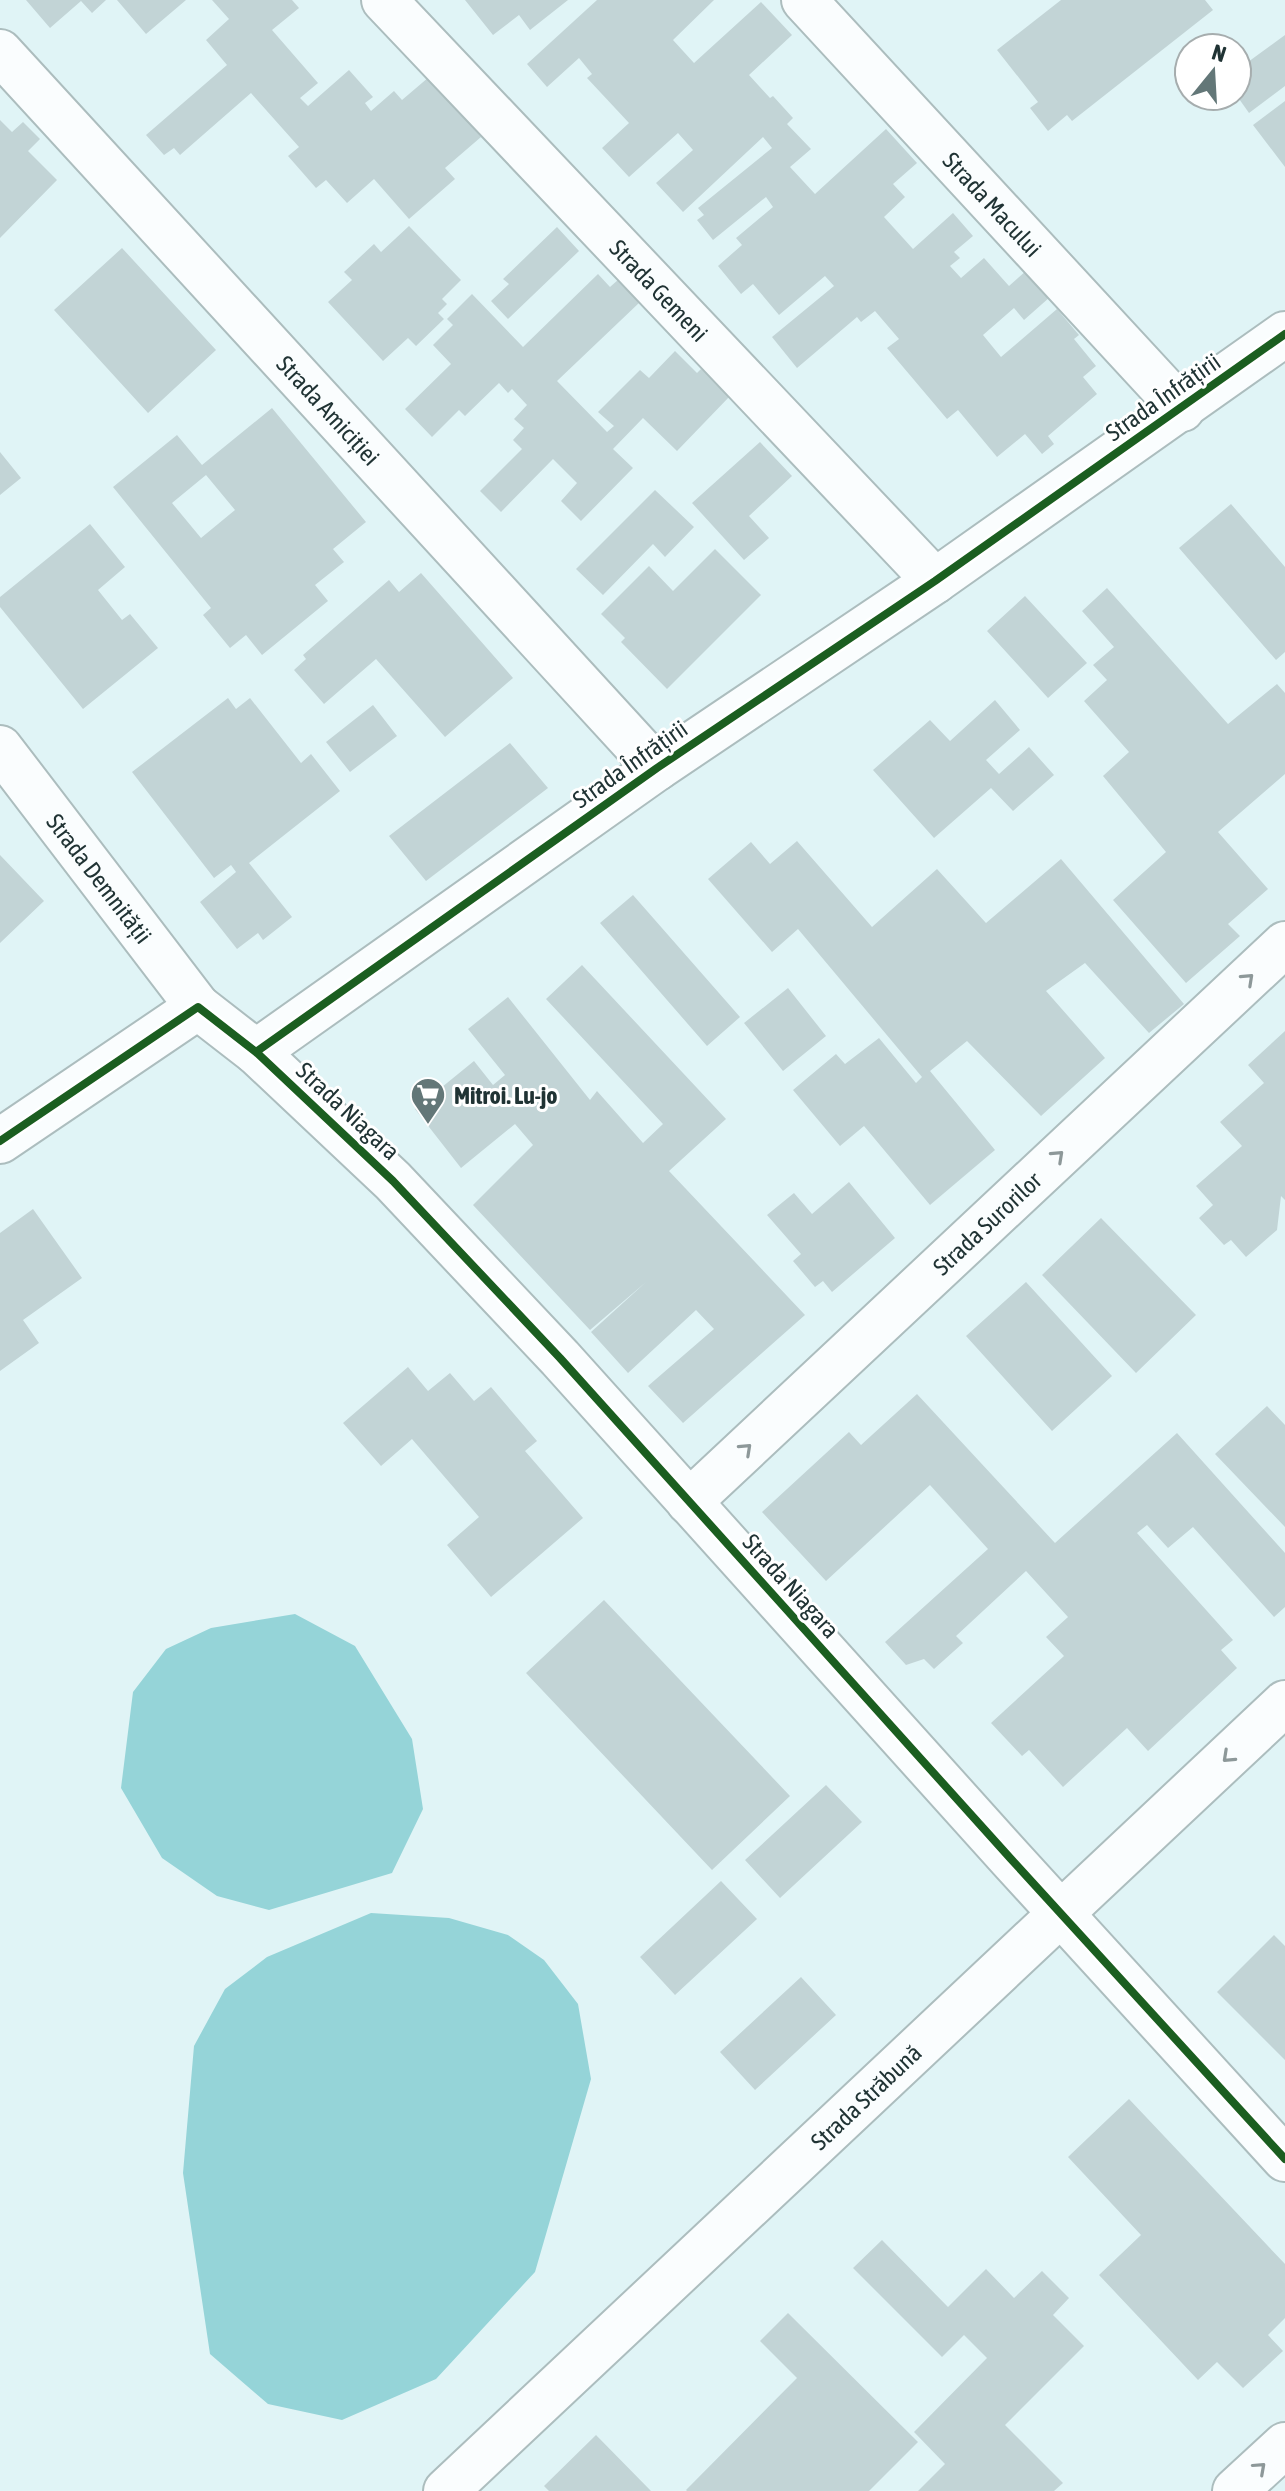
<svg xmlns="http://www.w3.org/2000/svg" width="1285" height="2491" viewBox="0 0 1285 2491" font-family="'Asap Condensed',sans-serif">
	<style>
		.water { fill: #95d4d8 }
		.building { fill: #c2d4d6; fill-rule: evenodd }
		.lines { fill: none; stroke-linecap: round; stroke-linejoin: round }
		.minor-casing { stroke: #acbdbe; stroke-width: 48 }
		.minor { stroke: #fafdfe; stroke-width: 44 }
		.cycleway-casing { stroke: #fff; stroke-width: 13 }
		.cycleway { stroke: #1b5e20; stroke-width: 8 }
		.oneway { stroke: #8d9899 }
		.labels { text-anchor: middle; dominant-baseline: central; stroke-width: 6; stroke-linejoin: round; paint-order: stroke }
		.street-label { font-size: 24px; fill: #203334; stroke: #fff }
		.poi-label { font-size: 24px; font-weight: bold; fill: #203334; stroke: #fff; text-anchor: start }
	</style>
	<rect width="100%" height="100%" fill="#e0f4f6"/>
	<path class="water" d="M295,1614L355,1646L412,1739L423,1809L392,1873L269,1910L217,1896L162,1858L121,1788L133,1692L166,1649L211,1628Z
		M371,1913L449,1918L508,1935L544,1960L578,2004L591,2079L535,2272L436,2379L342,2420L268,2404L210,2354L183,2173L194,2046L225,1989L267,1957Z"/>
	<path class="building" d="M26,0H106L92,13L81,1L50,28Z
		M117,0H186L146,34Z
		M212,0H292L299,8L272,30L318,83L300,98L308,106L349,70L373,97L365,103L371,111L394,91L402,100L429,77L481,137L445,168L455,179L409,219L374,179L347,203L326,180L316,188L288,156L299,147L251,93L180,155L174,148L164,155L146,135L227,65L206,40L229,19Z
		M465,0H568L530,30L519,15L493,35Z
		M597,0H714L673,40L694,63L761,2L792,35L749,75L770,98L773,96L793,118L787,124L811,149L790,167L815,194L886,129L917,163L893,184L905,197L884,217L913,249L953,213L973,236L954,252L960,258L950,266L961,278L984,258L1009,286L1027,270L1050,297L1024,320L1014,308L983,335L1001,357L1057,309L1079,335L1074,339L1096,366L1083,377L1097,394L1048,436L1054,444L1042,454L1025,434L997,457L958,410L947,419L887,348L899,339L875,311L861,322L857,317L797,368L772,337L834,286L825,276L779,315L753,284L741,294L718,266L742,245L736,238L773,207L766,197L713,240L697,220L704,215L698,208L772,148L763,137L683,212L656,183L693,150L678,133L629,177L602,148L629,123L587,78L592,74L579,58L547,87L527,64Z
		M1061,0H1205L1213,10L1072,121L1067,115L1048,131L1030,108L1038,102L997,50Z
		M1285,35V86L1249,113L1237,96V70Z
		M1285,101V167L1253,125Z
		M0,120L12,132L23,122L40,139L28,151L57,180L0,238Z
		M409,226L461,280L442,299L447,304L438,313L444,319L416,346L408,338L383,361L328,302L352,280L344,272L374,244L381,252Z
		M557,227L579,251L508,319L491,301L509,284L503,279Z
		M122,248L216,350L148,413L54,310Z
		M598,274L610,287L619,279L640,302L557,381L607,432L614,426L598,412L640,370L649,378L675,351L697,373L701,369L730,396L677,451L643,418L613,449L633,468L581,521L561,501L577,483L553,459L501,512L480,491L522,449L513,440L524,428L514,419L527,405L512,389L508,393L499,383L465,416L459,410L432,437L405,409L451,364L433,345L453,325L447,319L472,294L523,347Z
		M272,408L366,522L333,549L344,562L315,585L328,601L262,655L246,635L230,648L203,615L211,608L113,487L177,435L202,465ZM206,475L235,510L201,538L172,503Z
		M760,442L792,476L749,516L769,538L744,560L692,503Z
		M0,452L21,478L0,495Z
		M655,490L694,527L665,557L653,544L603,595L576,569Z
		M1231,504L1285,567V652L1276,660L1179,548Z
		M90,524L125,567L98,590L122,620L130,614L158,648L83,709L0,607V597Z
		M715,549L761,595L667,689L621,642L625,638L601,614L649,566L673,591Z
		M421,573L513,678L445,737L376,659L324,704L294,670L306,659L303,655L389,580L399,592Z
		M1107,588L1228,724L1277,684L1285,693V774L1218,832L1268,889L1228,924L1240,936L1186,983L1113,900L1166,852L1103,776L1129,752L1084,701L1107,680L1093,665L1114,647L1082,611Z
		M1025,596L1087,663L1048,698L987,631Z
		M228,698L236,709L250,698L301,763L311,754L340,791L249,863L292,917L263,940L258,933L237,949L200,902L236,872L231,865L214,878L132,772Z
		M995,700L1020,730L986,760L999,774L1029,747L1054,775L1013,811L991,788L934,838L873,770L930,720L950,741Z
		M373,705L397,736L350,772L326,742Z
		M510,743L548,788L426,881L389,836Z
		M797,841L872,927L937,869L986,923L1061,859L1184,1004L1149,1033L1085,963L1046,991L1105,1058L1041,1116L967,1041L930,1071L995,1150L930,1205L864,1126L840,1146L793,1090L836,1054L845,1064L879,1038L916,1083L922,1077L798,929L772,952L708,879L751,842L770,864Z
		M0,855L44,901L0,943Z
		M633,895L740,1017L707,1046L600,923Z
		M582,965L726,1119L669,1171L805,1315L683,1423L648,1386L714,1329L696,1310L628,1373L591,1332L646,1282L590,1330L473,1205L533,1145L515,1124L461,1168L415,1109L474,1061L493,1085L505,1075L468,1029L508,997L590,1100L597,1091L643,1143L663,1124L546,999Z
		M788,988L826,1036L783,1071L744,1023Z
		M1285,1031V1200L1281,1196L1277,1230L1246,1257L1231,1240L1224,1245L1199,1218L1213,1205L1196,1186L1242,1146L1220,1122L1264,1083L1248,1065Z
		M849,1182L895,1238L832,1292L823,1281L815,1287L793,1261L801,1254L767,1215L794,1193L812,1214Z
		M33,1209L82,1278L23,1320L39,1343L0,1371V1233Z
		M1101,1218L1196,1315L1136,1373L1042,1275Z
		M1026,1282L1112,1376L1052,1431L966,1336Z
		M408,1367L428,1391L450,1373L474,1401L491,1387L537,1441L525,1451L583,1518L491,1597L447,1545L479,1517L412,1439L381,1466L343,1423Z
		M917,1394L1055,1543L1177,1433L1285,1553V1607L1274,1617L1193,1527L1168,1548L1147,1525L1137,1533L1233,1640L1221,1650L1237,1668L1148,1751L1127,1728L1063,1787L1029,1750L1022,1756L991,1723L1064,1656L1046,1637L1068,1617L1026,1571L956,1636L963,1643L934,1669L924,1659L906,1665L885,1642L988,1549L930,1485L826,1581L762,1512L849,1432L861,1445Z
		M1267,1406L1285,1425V1527L1215,1454Z
		M604,1600L790,1796L712,1870L526,1673Z
		M826,1785L862,1822L780,1898L745,1860Z
		M721,1881L757,1919L675,1995L640,1957Z
		M1274,1935L1285,1946V2060L1217,1992Z
		M801,1977L836,2015L755,2090L720,2052Z
		M1129,2099L1285,2264V2318L1268,2335L1283,2351L1243,2388L1217,2362L1198,2380L1099,2275L1141,2235L1068,2157Z
		M882,2240L948,2307L986,2269L1014,2298L1042,2271L1069,2298L1053,2315L1084,2346L1005,2425L1063,2483L1054,2491H918L945,2464L914,2432L987,2358L964,2335L942,2357L853,2268Z
		M788,2313L918,2442L869,2491H687L686,2490L797,2378L760,2341Z
		M596,2435L651,2491H549L544,2486Z"/>
	<g class="lines">
		<defs>
			<g id="minor">
				<path id="s1" d="M384,0L935,581"/>
				<path id="s2" d="M804,0L1182,409"/>
				<path id="s3" d="M0,52L657,768"/>
				<path id="s4" d="M0,748L198,1007"/>
				<path d="M256,1052L393,1181L560,1358L1011,1859L1285,2159"/>
				<path d="M0,1141L198,1007L256,1052L657,768L935,581L1285,334"/>
				<path id="s5" d="M689,1502L1285,944"/>
				<path id="s6" d="M446,2491L1285,1703"/>
				<path d="M1235,2491L1285,2445"/>
			</g>
		</defs>
		<use href="#minor" class="minor-casing"/>
		<use href="#minor" class="minor"/>
		<defs>
			<path id="cycleway" d="M256,1052L393,1181L560,1358L1011,1859L1285,2159
				M0,1141L198,1007L256,1052L657,768L935,581L1285,334"/>
		</defs>
		<use href="#cycleway" class="cycleway-casing"/>
		<use href="#cycleway" class="cycleway"/>
	</g>
	<defs><path id="oneway-chevron" d="M-2-3.5L2.5 0L-2 3.5" fill="none" stroke-width="1.6" stroke-linecap="round" stroke-linejoin="round" transform="scale(2)"/></defs>
	<g class="oneway">
		<use href="#oneway-chevron" transform="translate(1248 979) rotate(-43)"/>
		<use href="#oneway-chevron" transform="translate(1058 1156) rotate(-43)"/>
		<use href="#oneway-chevron" transform="translate(746 1449) rotate(-43)"/>
		<use href="#oneway-chevron" transform="translate(1228 1757) rotate(137)"/>
		<use href="#oneway-chevron" transform="translate(1260 2468) rotate(-42)"/>
	</g>
	<defs>
		<symbol id="supermarket-pin" viewBox="-11 -11 22 30"><path d="M0 17L-7.5 6A9.5 9.5 0 1 1 7.5 6Z" fill="#637778" stroke="#fff"/><path d="M-6-5.5h2.5l.6 2H6L4.5 2H-2.5L-4.4-4H-6ZM-1.5 3.2a1.3 1.3 0 1 0 .1 0ZM3 3.2a1.3 1.3 0 1 0 .1 0Z" fill="#fff"/></symbol>
	</defs>
	<g fill-rule="evenodd">
		<use href="#supermarket-pin" x="408" y="1075" width="40" height="54"/>
	</g>
	<g class="labels">
		<g class="street-label">
			<text stroke="none"><textPath href="#s2" startOffset="278">Strada Macului</textPath></text>
			<text stroke="none"><textPath href="#s1" startOffset="400">Strada Gemeni</textPath></text>
			<text transform="translate(1163 397) rotate(-35)">Strada Înfrățirii</text>
			<text stroke="none"><textPath href="#s3" startOffset="486">Strada Amiciției</textPath></text>
			<text transform="translate(630 764) rotate(-35)">Strada Înfrățirii</text>
			<text stroke="none"><textPath href="#s4" startOffset="164">Strada Demnității</textPath></text>
			<text transform="translate(348 1111) rotate(43)">Strada Niagara</text>
			<text stroke="none"><textPath href="#s5" startOffset="408">Strada Surorilor</textPath></text>
			<text transform="translate(791 1586) rotate(48)">Strada Niagara</text>
			<text stroke="none"><textPath href="#s6" startOffset="576">Strada Străbună</textPath></text>
		</g>
		<g class="poi-label">
			<text x="454" y="1095">Mitroi. Lu-jo</text>
		</g>
	</g>
	<g transform="translate(1213 72) rotate(18)"><circle r="38" fill="#ffffff" stroke="#a6adae" stroke-width="2"/>
	<path d="M0-6L14 30L0 20L-14 30Z" fill="#637778"/>
	<text y="-12" font-size="22" font-weight="bold" text-anchor="middle" fill="#203334">N</text>
	</g>
</svg>
